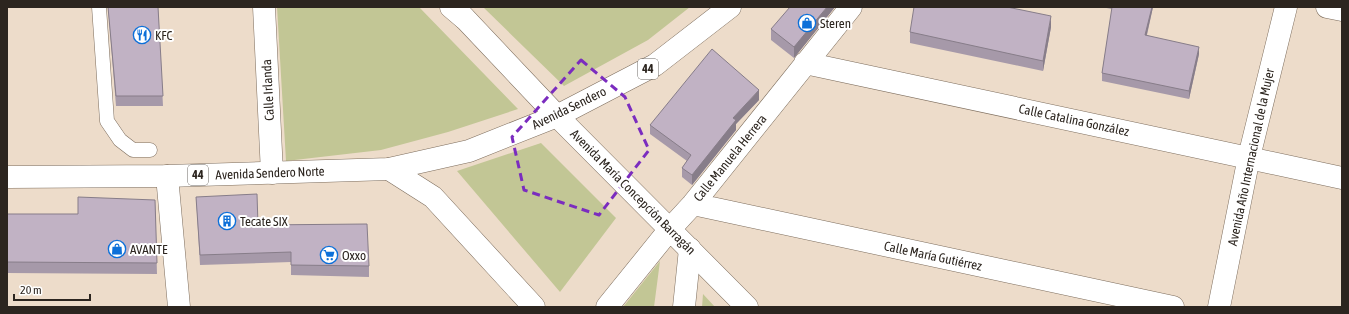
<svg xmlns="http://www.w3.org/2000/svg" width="1349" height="314" viewBox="0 0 1349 314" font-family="'Asap Condensed',sans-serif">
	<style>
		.green { fill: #c2c695 }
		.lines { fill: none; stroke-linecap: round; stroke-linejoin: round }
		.lane-casing { stroke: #7d6d5d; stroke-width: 15 }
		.street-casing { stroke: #7d6d5d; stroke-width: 23 }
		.secondary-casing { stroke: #7d6d5d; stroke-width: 23 }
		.primary-casing { stroke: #7d6d5d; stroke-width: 23 }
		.lane { stroke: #fff; stroke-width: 14 }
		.street { stroke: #fff; stroke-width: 22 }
		.secondary { stroke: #fff; stroke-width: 22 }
		.primary { stroke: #fff; stroke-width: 22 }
		.wall { fill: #a699a9 }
		.shaded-wall { fill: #877d89 }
		.building { fill: #c1b2c4; stroke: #877d89 }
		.marked { fill: none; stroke: #7b2cbf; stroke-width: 3; stroke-dasharray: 8 5; stroke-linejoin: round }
		.labels { text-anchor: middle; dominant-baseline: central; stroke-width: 4; stroke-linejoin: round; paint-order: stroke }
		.shield { fill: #fff; stroke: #6b6662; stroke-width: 1 }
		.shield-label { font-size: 12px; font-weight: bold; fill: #2c251f }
		.poi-label { font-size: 13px; fill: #2c251f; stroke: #fff; text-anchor: start }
		.street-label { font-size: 13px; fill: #2c251f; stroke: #fff }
	</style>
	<rect width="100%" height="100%" fill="#eddcca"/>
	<path class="green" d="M277,7H419L518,109L448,132L381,150L286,161Z
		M483,7H690L648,40L564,86Z
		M541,143L616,218L560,292L457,171Z
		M660,261L654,307H623Z
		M703,294L715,307H702Z"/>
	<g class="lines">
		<defs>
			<path id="lane" d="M99,7L107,121L120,140L133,150H150"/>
			<path id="street" d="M264,7L272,173
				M1327,7L1342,10
				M805,63L1342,178
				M167,176L179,307
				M693,204L1173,307
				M670,229L693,204L851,7
				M684,307L690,249"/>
			<path id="secondary" d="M454,7L557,116L747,307
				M389,169L433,197L534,307
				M607,307L670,229
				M1219,307L1249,157L1286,7"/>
			<path id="primary" d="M451,7L464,18
				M7,177L167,176L389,169L469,151L557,116L655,65L730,7"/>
		</defs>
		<use href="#lane" class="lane-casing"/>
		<use href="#street" class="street-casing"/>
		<use href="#secondary" class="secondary-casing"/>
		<use href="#primary" class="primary-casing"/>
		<use href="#lane" class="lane"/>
		<use href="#street" class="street"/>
		<use href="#secondary" class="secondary"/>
		<use href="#primary" class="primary"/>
	</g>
	<path class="wall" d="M108,7H158L163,106H116Z
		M835,7L794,58L771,40V29Z
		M1101,7H1153L1147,35L1199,54L1189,99L1102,81V73L1112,9Z
		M1051,27L1043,71L910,43V32Z
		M759,100L736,124V130L692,185L682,177V168L687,161L650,134V125Z
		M196,197L258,225L369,266V277L291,275V262L200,265Z
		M155,200L157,274L7,273V214H78Z"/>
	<path class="shaded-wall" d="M827,7H835L794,58V47Z
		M1152,7H1153L1145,42V35Z
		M1051,16V27L1043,71V61Z
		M1199,47V54L1189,99V91Z
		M759,90V100L736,124V130L692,185V175L733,118Z"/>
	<path class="building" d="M108,7H158L163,96H116Z
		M790,7H827L794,47L771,29Z
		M914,7H1007L1051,16L1043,61L910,32Z
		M1112,7H1152L1145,35L1199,47L1189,91L1102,73Z
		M712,49L759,90L733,118L736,120L692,175L682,168L691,155L650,125Z
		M257,194L258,225L367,224L369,266L291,265V252L200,255L196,197Z
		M78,197L155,200L157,263L7,262V214H78Z"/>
	<path class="marked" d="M581,60L625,97L649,150L599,215L524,190L512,137Z"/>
	<defs>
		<symbol id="shop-ring" viewBox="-11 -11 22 22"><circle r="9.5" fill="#fff" stroke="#0d70d9" stroke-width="1.5"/><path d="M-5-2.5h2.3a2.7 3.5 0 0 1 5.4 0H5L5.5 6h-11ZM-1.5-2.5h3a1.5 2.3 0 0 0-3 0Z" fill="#0d70d9"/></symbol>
		<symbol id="restaurant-ring" viewBox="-11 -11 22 22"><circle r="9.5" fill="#fff" stroke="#0d70d9" stroke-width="1.5"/><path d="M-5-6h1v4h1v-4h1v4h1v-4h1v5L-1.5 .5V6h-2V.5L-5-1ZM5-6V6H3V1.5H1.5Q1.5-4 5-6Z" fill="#0d70d9"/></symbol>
		<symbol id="building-ring" viewBox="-11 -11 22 22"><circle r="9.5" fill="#fff" stroke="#0d70d9" stroke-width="1.5"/><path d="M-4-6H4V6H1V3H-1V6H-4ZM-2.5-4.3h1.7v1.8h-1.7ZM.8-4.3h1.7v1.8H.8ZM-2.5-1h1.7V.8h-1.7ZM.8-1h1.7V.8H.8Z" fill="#0d70d9"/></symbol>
		<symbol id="supermarket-ring" viewBox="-11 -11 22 22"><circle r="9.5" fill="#fff" stroke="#0d70d9" stroke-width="1.5"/><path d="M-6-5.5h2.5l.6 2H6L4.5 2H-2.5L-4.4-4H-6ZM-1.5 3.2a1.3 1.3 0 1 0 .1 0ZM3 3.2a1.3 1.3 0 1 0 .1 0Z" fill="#0d70d9"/></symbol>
	</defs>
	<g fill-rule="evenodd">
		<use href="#shop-ring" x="797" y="13" width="20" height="20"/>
		<use href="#restaurant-ring" x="132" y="25" width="20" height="20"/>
		<use href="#building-ring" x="217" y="211" width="20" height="20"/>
		<use href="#shop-ring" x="107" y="239" width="20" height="20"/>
		<use href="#supermarket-ring" x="319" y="245" width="20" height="20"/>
	</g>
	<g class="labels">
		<g class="shield">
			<rect x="638" y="59" width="20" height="20" rx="3"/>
			<rect x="188" y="165" width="20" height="20" rx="3"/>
		</g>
		<g class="shield-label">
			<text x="648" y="69">44</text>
			<text x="198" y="175">44</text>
		</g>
		<g class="poi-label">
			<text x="820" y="23">Steren</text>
			<text x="155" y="35">KFC</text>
			<text x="240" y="221">Tecate SIX</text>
			<text x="130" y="249">AVANTE</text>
			<text x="342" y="255">Oxxo</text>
		</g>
		<g class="street-label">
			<text transform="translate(268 90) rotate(-93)">Calle Irlanda</text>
			<text transform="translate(569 108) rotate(-26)">Avenida Sendero</text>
			<text transform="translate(1074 120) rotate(12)">Calle Catalina González</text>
			<text transform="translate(1251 157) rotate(-78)">Avenida Año Internacional de la Mujer</text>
			<text transform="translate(730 158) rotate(-51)">Calle Manuela Herrera</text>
			<text transform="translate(270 173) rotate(-2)">Avenida Sendero Norte</text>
			<text transform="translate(633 192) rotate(45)">Avenida María Concepción Barragán</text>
			<text transform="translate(933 256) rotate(12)">Calle María Gutiérrez</text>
		</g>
	</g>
	<rect width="1349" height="314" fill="none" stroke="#2c251f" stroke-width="16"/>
	<path d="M14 294v6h76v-6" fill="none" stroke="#2c251f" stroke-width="2"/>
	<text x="20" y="294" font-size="12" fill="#2c251f" stroke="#ffffff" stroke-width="3" paint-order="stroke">20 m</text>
</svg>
